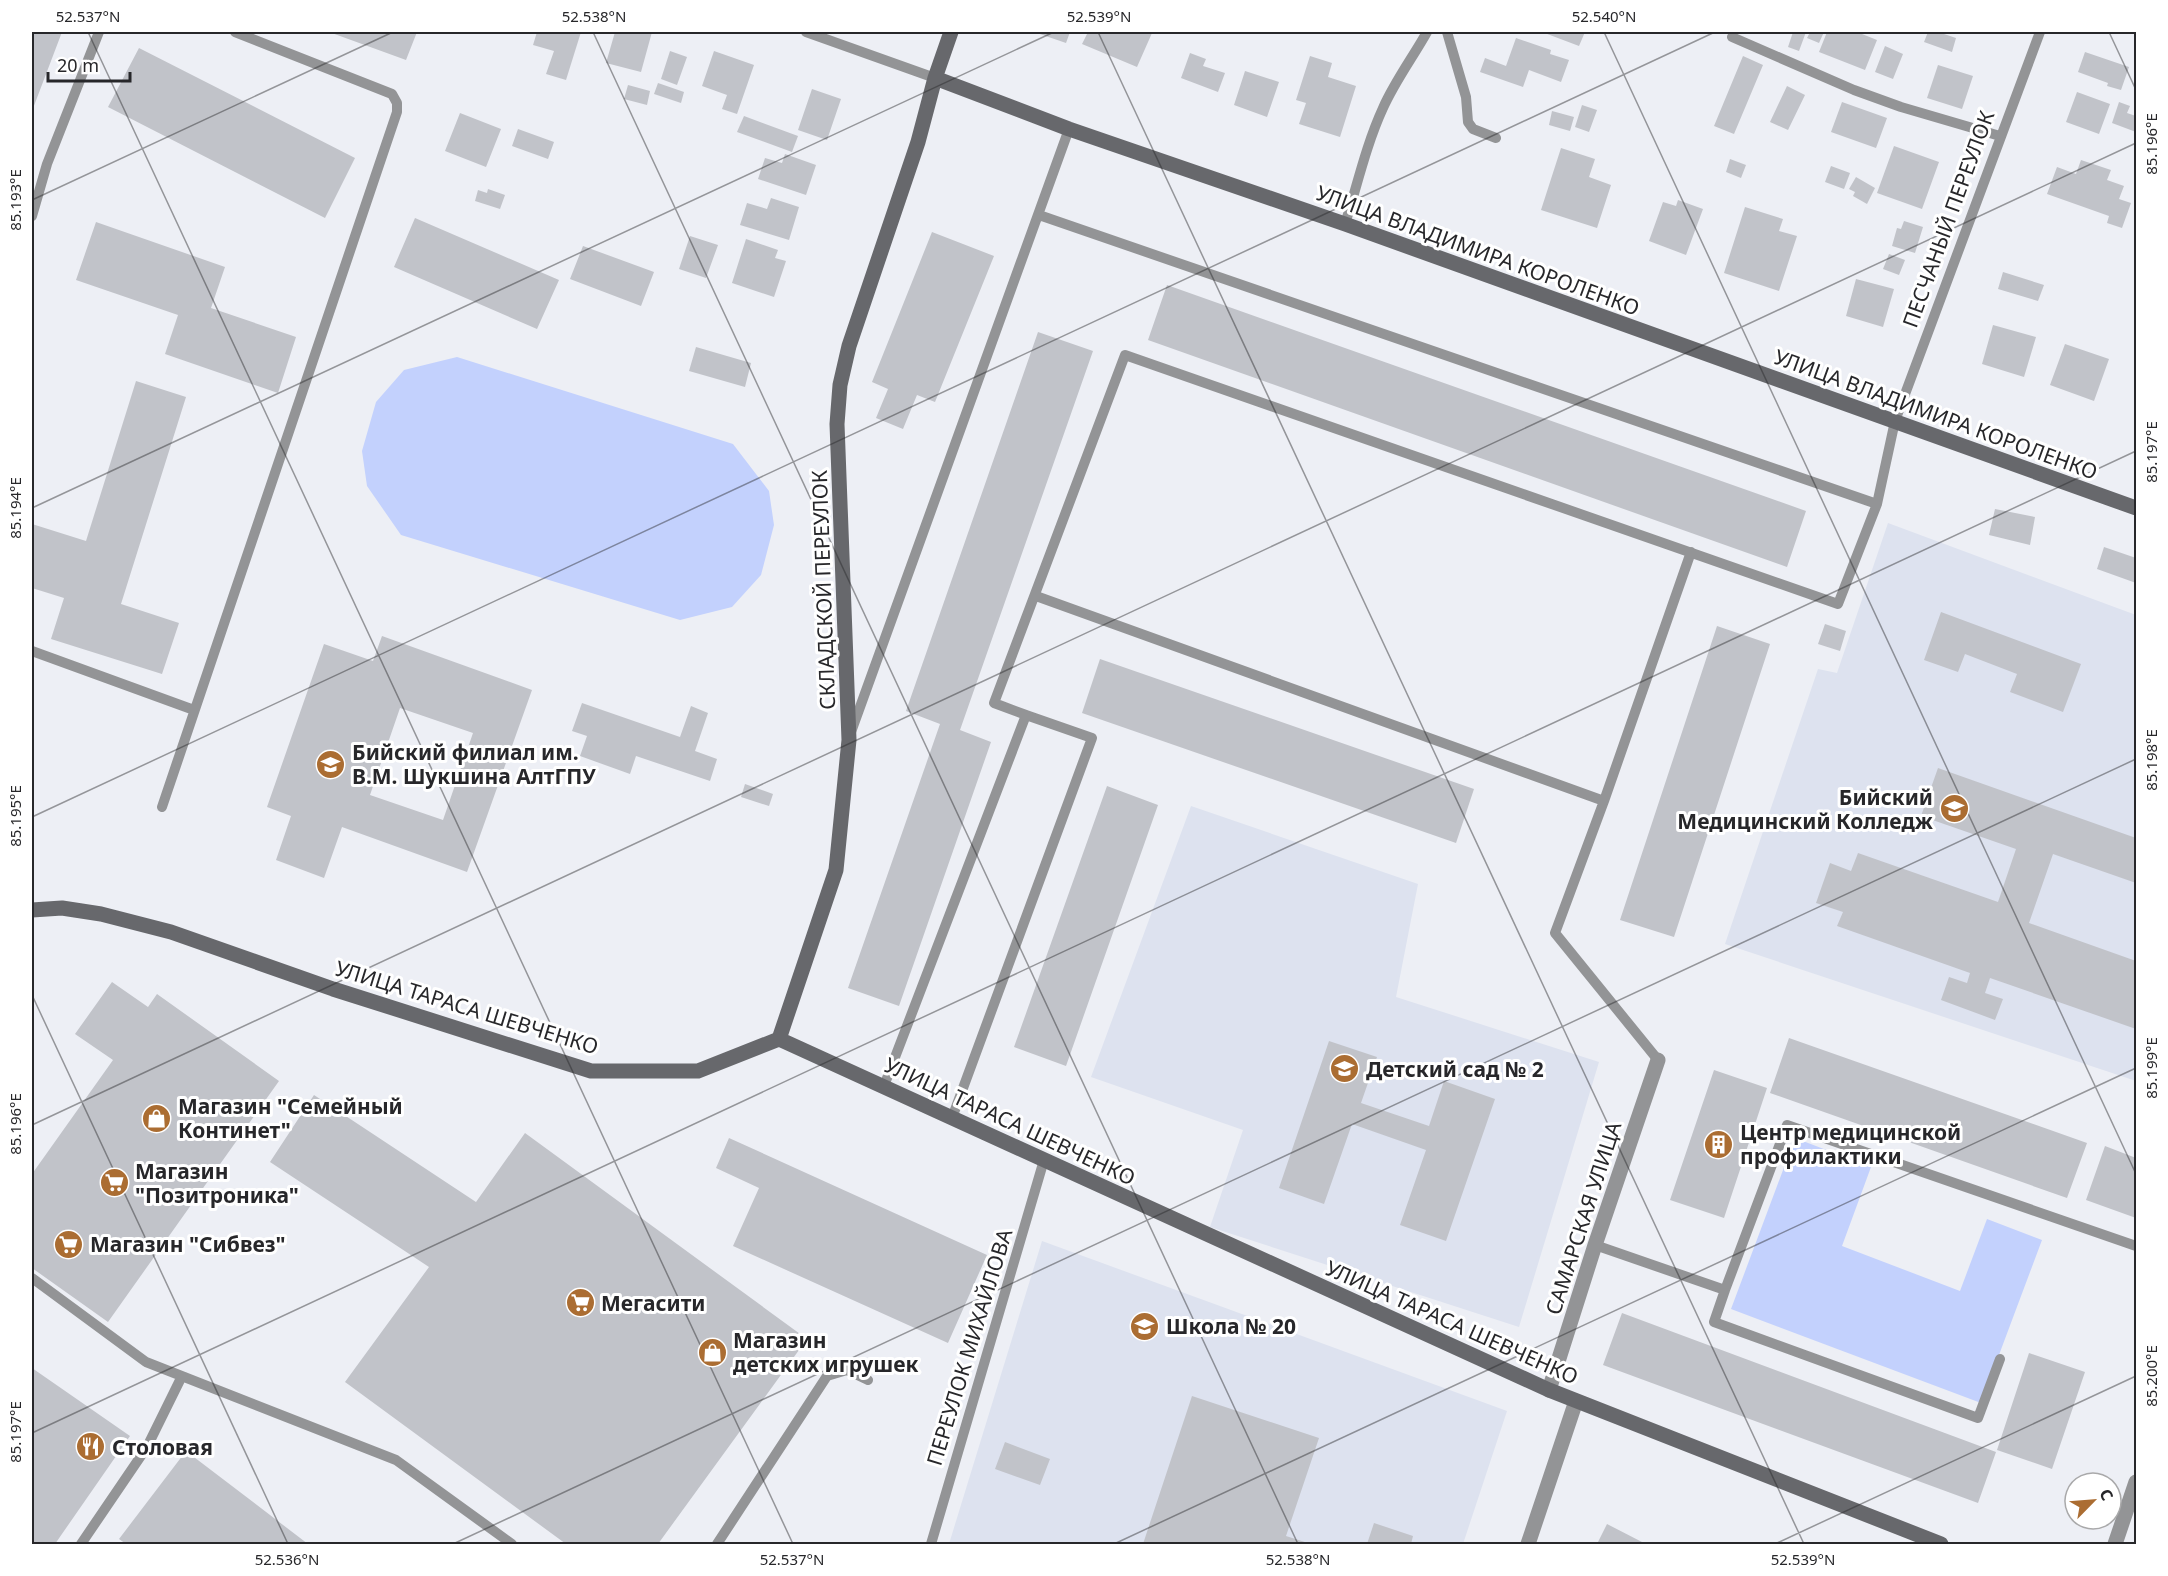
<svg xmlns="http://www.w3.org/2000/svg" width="2168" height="1576" viewBox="0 0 2168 1576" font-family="'Noto Sans',sans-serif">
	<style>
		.built { fill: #dde2ef }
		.green { fill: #c3d1fd }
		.building { fill: #c1c3c9; fill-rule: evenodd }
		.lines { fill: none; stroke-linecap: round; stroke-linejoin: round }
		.lane { stroke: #939496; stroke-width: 10 }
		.street { stroke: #939496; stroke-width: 15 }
		.secondary { stroke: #67686c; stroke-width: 15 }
		.ticks { fill: none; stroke: #27272a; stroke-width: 1.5; stroke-opacity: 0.45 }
		.labels { text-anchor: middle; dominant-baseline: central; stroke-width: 6; stroke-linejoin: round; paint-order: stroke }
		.street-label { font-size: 21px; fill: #27272a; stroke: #fff }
		.poi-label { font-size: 21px; font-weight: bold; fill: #27272a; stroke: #fff; text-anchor: start }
		.neatline { fill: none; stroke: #27272a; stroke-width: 2 }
		.ticks-label { font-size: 15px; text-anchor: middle; fill: #27272a }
	</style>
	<rect width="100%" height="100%" fill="#edeff5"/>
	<path class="built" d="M1888,523L2136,615V1081L1725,944L1818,669L1837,673Z
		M1191,806L1418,884L1396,997L1599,1062L1519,1327L1210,1227L1243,1130L1091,1077Z
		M1042,1241L1507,1411L1463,1544H949Z"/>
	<path class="green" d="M457,357L733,444L769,491L774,525L761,575L732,607L680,620L401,535L367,486L362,451L376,402L404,370Z
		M1795,1138L1871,1167L1842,1246L1960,1291L1987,1219L2042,1240L1981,1403L1731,1309Z"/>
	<path class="building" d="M32,32H62L32,111Z
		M329,32H417L406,60Z
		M537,32H581L566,80L546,74L554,51L533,45Z
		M615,32H652L641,72L606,63Z
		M1034,32H1070L1066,43Z
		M1088,32H1148L1152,33L1137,67L1082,44Z
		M1542,32H1585L1579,46Z
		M1793,32H1806L1799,51L1788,47Z
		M1810,32H1824L1819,43L1807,38Z
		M1827,32H1857L1877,40L1865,70L1819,52Z
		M1928,32H1938L1956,38L1952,52L1924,42Z
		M1516,38L1551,50L1550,54L1569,60L1561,82L1529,70L1523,87L1480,72L1485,58L1506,66Z
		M1885,46L1903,54L1893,79L1875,72Z
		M139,48L355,158L325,218L108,107Z
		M670,51L687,57L677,85L661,79Z
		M714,51L754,65L737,114L722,109L727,95L702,86Z
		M2085,52L2129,67L2121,90L2107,86L2108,83L2078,72Z
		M1190,53L1206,59L1203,66L1225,73L1218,92L1181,78Z
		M1310,56L1332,63L1328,77L1356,86L1340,137L1299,124L1306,103L1296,100Z
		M1743,56L1763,65L1734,134L1714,126Z
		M1938,65L1973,76L1962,109L1927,98Z
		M1245,71L1279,82L1267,117L1234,105Z
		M658,83L684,92L681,103L654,94Z
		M628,85L650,91L647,105L624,99Z
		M1787,86L1805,95L1788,130L1770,122Z
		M812,89L841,99L827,140L798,130Z
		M2077,92L2110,104L2099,134L2066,122Z
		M1842,102L1887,118L1876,148L1831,132Z
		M2119,102L2130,106L2127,113L2136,116V132L2112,123Z
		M1582,105L1597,110L1589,132L1575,127Z
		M1552,111L1574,117L1570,131L1549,125Z
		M460,113L501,129L486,167L445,151Z
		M744,116L798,136L792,152L737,132Z
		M518,129L554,142L548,159L512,146Z
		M1894,146L1939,162L1922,209L1877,193Z
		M1561,148L1595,159L1589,177L1611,185L1597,228L1541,210Z
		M785,154L816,165L806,195L758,179L765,158L782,163Z
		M1730,159L1746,165L1741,178L1726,172Z
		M2081,160L2111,170L2107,180L2124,186L2119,199L2131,203L2122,228L2107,223L2109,216L2047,194L2057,167L2076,174Z
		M1831,166L1850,173L1844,189L1825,182Z
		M1856,177L1875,188L1867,204L1853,196L1855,192L1849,189Z
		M488,189L505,195L500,209L475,201L478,190L487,193Z
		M771,198L799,207L789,240L740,225L747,203L767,209Z
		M1678,200L1703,209L1686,255L1649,241L1663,202L1676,206Z
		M1745,207L1783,219L1779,231L1797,236L1779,291L1724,273Z
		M415,218L559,280L537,329L394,267Z
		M1904,221L1923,227L1915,253L1892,246L1897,228L1901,229Z
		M96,222L225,267L211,308L296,337L278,393L165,354L178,315L76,280Z
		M932,232L994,256L935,402L917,395L903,429L876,418L888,389L872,382Z
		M690,236L718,245L706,278L679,269Z
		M746,239L778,250L775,258L786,261L774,297L732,283Z
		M583,246L654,272L641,306L570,279Z
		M1889,254L1905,260L1899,275L1883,269Z
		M2003,272L2044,285L2038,301L1998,289Z
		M1856,279L1894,289L1883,327L1846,316Z
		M1167,285L1806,511L1787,567L1148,340Z
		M1993,325L2036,337L2024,377L1982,364Z
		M1038,332L1093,351L960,730L991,742L899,1006L848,988L940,724L906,711Z
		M2065,344L2109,359L2094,401L2050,385Z
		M696,347L751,363L745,387L689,371Z
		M136,381L186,397L121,604L179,623L162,674L51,639L64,598L32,588V524L86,541Z
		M1995,509L2035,517L2030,545L1989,535Z
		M2104,547L2136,558V583L2097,569Z
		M1941,612L2081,664L2063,712L2010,692L2017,674L1965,654L1958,672L1924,660Z
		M1825,624L1846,631L1840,651L1818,644Z
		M1717,626L1770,644L1674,937L1620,920Z
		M382,636L532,690L467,872L342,827L324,878L276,860L291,816L267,807L324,644L373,661ZM400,708L473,733L443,820L370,795Z
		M1100,659L1474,789L1456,843L1082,713Z
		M582,703L680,737L691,706L708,713L695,751L717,759L710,781L636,756L630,774L580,756L587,736L572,731Z
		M1938,768L2136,838V883L2053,854L2029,923L2136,961V1029L1990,978L1985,993L2003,999L1995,1020L1941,1000L1949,977L1967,983L1970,973L1837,926L1843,912L1816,903L1830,863L1851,871L1858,853L1998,902L2016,849L1921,816Z
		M745,784L773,794L769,806L741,797Z
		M1107,786L1158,805L1066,1066L1014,1047Z
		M112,982L148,1007L157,994L279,1081L108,1322L32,1268V1174L113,1060L75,1034Z
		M1789,1038L2087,1143L2067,1198L1770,1093Z
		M1329,1041L1377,1057L1361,1103L1429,1126L1444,1081L1495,1099L1446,1241L1400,1225L1426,1150L1352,1124L1324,1204L1279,1188Z
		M1714,1070L1767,1088L1724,1218L1670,1200Z
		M314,1095L476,1202L525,1133L807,1339L658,1544H566L345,1382L429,1267L270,1162Z
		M729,1138L987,1255L948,1343L733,1246L759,1188L716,1168Z
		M2105,1146L2136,1158V1218L2086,1200Z
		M1622,1313L1996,1452L1978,1503L1603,1365Z
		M2029,1353L2085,1372L2052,1469L1997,1450Z
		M32,1368L130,1436L55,1544H32Z
		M1192,1396L1319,1438L1286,1536L1311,1544H1143Z
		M1005,1442L1050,1459L1040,1485L995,1469Z
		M186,1451L308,1544H126L119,1539Z
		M1374,1523L1413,1536L1411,1544H1367Z
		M1607,1524L1642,1542L1641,1544H1597Z"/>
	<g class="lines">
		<path class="lane" d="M806,32L935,78
			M1447,32L1466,97L1468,122L1473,129L1496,138
			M1732,37L1854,90L1901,107L2000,136
			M1039,215L1877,504
			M32,216L47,164L99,32
			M1345,224C1357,186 1366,145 1383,108C1395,81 1413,57 1427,32
			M1036,596L1604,801L1691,552
			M32,651L194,710
			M851,732L1069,129
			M1604,801L1555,933L1658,1060
			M162,807L397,112V103L392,94L235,32
			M884,1086L1026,715L994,703L1125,355L1838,604L1877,504L1895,421L2040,32
			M952,1118L1092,738L1026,715
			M1595,1245L1725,1290L1714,1322L1978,1418L2000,1359
			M32,1278L146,1362L396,1460L512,1544
			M1725,1290L1787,1125L2136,1246
			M81,1544L147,1447L182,1376
			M717,1544L827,1376L847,1370L868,1380
			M931,1544L1044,1160"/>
		<path class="street" d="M1549,1390L1595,1245L1658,1060
			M1528,1544L1576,1401
			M2115,1544L2136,1482"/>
		<path class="secondary" d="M935,78L1069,129L1345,224L2136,508
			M32,910L62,908L101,914L171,932L333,989L591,1071H698L779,1039L1549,1390L1941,1544
			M779,1039L836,870L849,740L837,424L840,385L849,346L918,142L935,78L951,32"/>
	</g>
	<path class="ticks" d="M88,32L793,1544M593,32L1298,1544M1098,32L1804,1544M1604,32L2136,1174M2109,32L2136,90M32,200L393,32M32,508L1054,32M32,817L1715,32M32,995L288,1544M32,1125L2136,143M32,1433L2136,451M453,1544L2136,759M1114,1544L2136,1068M1775,1544L2136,1376"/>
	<defs>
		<symbol id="university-disc" viewBox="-11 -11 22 22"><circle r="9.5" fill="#ab6d32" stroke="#fff"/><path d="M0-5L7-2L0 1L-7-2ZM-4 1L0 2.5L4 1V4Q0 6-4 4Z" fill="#fff"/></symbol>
		<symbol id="school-disc" viewBox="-11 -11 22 22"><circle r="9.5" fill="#ab6d32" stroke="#fff"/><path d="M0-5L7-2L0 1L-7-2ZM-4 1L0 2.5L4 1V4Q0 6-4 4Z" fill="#fff"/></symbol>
		<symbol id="shop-disc" viewBox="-11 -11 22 22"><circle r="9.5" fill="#ab6d32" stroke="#fff"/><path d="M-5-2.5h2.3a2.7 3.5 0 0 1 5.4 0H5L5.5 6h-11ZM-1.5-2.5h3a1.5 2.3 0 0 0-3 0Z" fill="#fff"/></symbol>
		<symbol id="building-disc" viewBox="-11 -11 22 22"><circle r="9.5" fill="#ab6d32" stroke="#fff"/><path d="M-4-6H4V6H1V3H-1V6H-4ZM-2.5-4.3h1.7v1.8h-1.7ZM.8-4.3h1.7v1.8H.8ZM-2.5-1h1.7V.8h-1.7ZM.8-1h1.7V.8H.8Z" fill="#fff"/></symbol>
		<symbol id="supermarket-disc" viewBox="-11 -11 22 22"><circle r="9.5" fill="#ab6d32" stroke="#fff"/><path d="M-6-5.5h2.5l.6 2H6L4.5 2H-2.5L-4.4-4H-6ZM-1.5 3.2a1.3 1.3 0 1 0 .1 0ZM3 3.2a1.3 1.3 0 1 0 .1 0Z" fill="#fff"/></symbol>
		<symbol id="restaurant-disc" viewBox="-11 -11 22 22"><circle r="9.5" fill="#ab6d32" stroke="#fff"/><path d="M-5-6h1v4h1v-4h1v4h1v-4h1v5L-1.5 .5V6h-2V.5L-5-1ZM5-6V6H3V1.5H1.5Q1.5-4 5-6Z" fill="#fff"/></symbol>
	</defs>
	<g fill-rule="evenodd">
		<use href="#university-disc" x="314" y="748" width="33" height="33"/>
		<use href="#university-disc" x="1938" y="792" width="33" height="33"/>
		<use href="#school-disc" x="1328" y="1052" width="33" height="33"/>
		<use href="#shop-disc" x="140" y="1102" width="33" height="33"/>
		<use href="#building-disc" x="1702" y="1128" width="33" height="33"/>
		<use href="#supermarket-disc" x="98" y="1166" width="33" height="33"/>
		<use href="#supermarket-disc" x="52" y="1228" width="33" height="33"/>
		<use href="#supermarket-disc" x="564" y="1286" width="33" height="33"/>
		<use href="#school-disc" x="1128" y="1310" width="33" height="33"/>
		<use href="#shop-disc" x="696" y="1336" width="33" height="33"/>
		<use href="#restaurant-disc" x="74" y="1430" width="33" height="33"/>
	</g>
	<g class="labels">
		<g class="street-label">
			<text transform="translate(1948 219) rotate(-70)">ПЕСЧАНЫЙ ПЕРЕУЛОК</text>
			<text transform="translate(1478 250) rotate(20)">УЛИЦА ВЛАДИМИРА КОРОЛЕНКО</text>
			<text transform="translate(1936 414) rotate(20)">УЛИЦА ВЛАДИМИРА КОРОЛЕНКО</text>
			<text transform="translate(823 590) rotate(-92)">СКЛАДСКОЙ ПЕРЕУЛОК</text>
			<text transform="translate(467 1007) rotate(17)">УЛИЦА ТАРАСА ШЕВЧЕНКО</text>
			<text transform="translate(1010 1121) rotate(25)">УЛИЦА ТАРАСА ШЕВЧЕНКО</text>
			<text transform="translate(1583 1218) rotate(-72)">САМАРСКАЯ УЛИЦА</text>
			<text transform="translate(1452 1322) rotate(24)">УЛИЦА ТАРАСА ШЕВЧЕНКО</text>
			<text transform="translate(969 1347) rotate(-73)">ПЕРЕУЛОК МИХАЙЛОВА</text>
		</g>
		<g class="poi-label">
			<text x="352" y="752">Бийский филиал им.<tspan x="352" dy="24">В.М. Шукшина АлтГПУ</tspan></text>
			<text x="1933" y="797" text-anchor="end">Бийский<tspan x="1933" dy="24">Медицинский Колледж</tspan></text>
			<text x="1366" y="1069">Детский сад № 2</text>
			<text x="178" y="1106">Магазин "Семейный<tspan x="178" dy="24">Континет"</tspan></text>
			<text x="1740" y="1132">Центр медицинской<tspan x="1740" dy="24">профилактики</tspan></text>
			<text x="135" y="1171">Магазин<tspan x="135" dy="24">"Позитроника"</tspan></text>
			<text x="90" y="1244">Магазин "Сибвез"</text>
			<text x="601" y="1303">Мегасити</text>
			<text x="1166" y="1326">Школа № 20</text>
			<text x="733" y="1340">Магазин<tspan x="733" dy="24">детских игрушек</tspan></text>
			<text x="112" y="1447">Столовая</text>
		</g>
	</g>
	<rect width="2168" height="1576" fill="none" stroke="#ffffff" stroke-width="66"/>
	<g transform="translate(2093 1501) rotate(65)"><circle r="28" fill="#ffffff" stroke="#a9a9aa" stroke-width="1.5"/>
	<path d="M0-4.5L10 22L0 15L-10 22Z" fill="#ab6d32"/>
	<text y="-9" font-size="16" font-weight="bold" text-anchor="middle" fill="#27272a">С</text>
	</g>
	<path d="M48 72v9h82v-9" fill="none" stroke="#27272a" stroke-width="3"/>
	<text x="57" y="72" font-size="18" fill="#27272a" stroke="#ffffff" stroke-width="4.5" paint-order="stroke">20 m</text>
	<rect x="33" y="33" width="2102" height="1510" class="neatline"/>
	<g class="ticks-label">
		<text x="88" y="22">52.537°N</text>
		<text x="594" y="22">52.538°N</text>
		<text x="1099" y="22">52.539°N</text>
		<text x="1604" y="22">52.540°N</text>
		<text transform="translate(2152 144) rotate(-90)" y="5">85.196°E</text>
		<text transform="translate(16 200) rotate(-90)" y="5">85.193°E</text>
		<text transform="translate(2152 452) rotate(-90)" y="5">85.197°E</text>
		<text transform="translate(16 508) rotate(-90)" y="5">85.194°E</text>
		<text transform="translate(2152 760) rotate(-90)" y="5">85.198°E</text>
		<text transform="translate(16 816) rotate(-90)" y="5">85.195°E</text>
		<text transform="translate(2152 1068) rotate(-90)" y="5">85.199°E</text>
		<text transform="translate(16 1124) rotate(-90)" y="5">85.196°E</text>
		<text transform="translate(2152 1376) rotate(-90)" y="5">85.200°E</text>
		<text transform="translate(16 1432) rotate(-90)" y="5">85.197°E</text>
		<text x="287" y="1565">52.536°N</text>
		<text x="792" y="1565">52.537°N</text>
		<text x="1298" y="1565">52.538°N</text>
		<text x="1803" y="1565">52.539°N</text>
	</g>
</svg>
